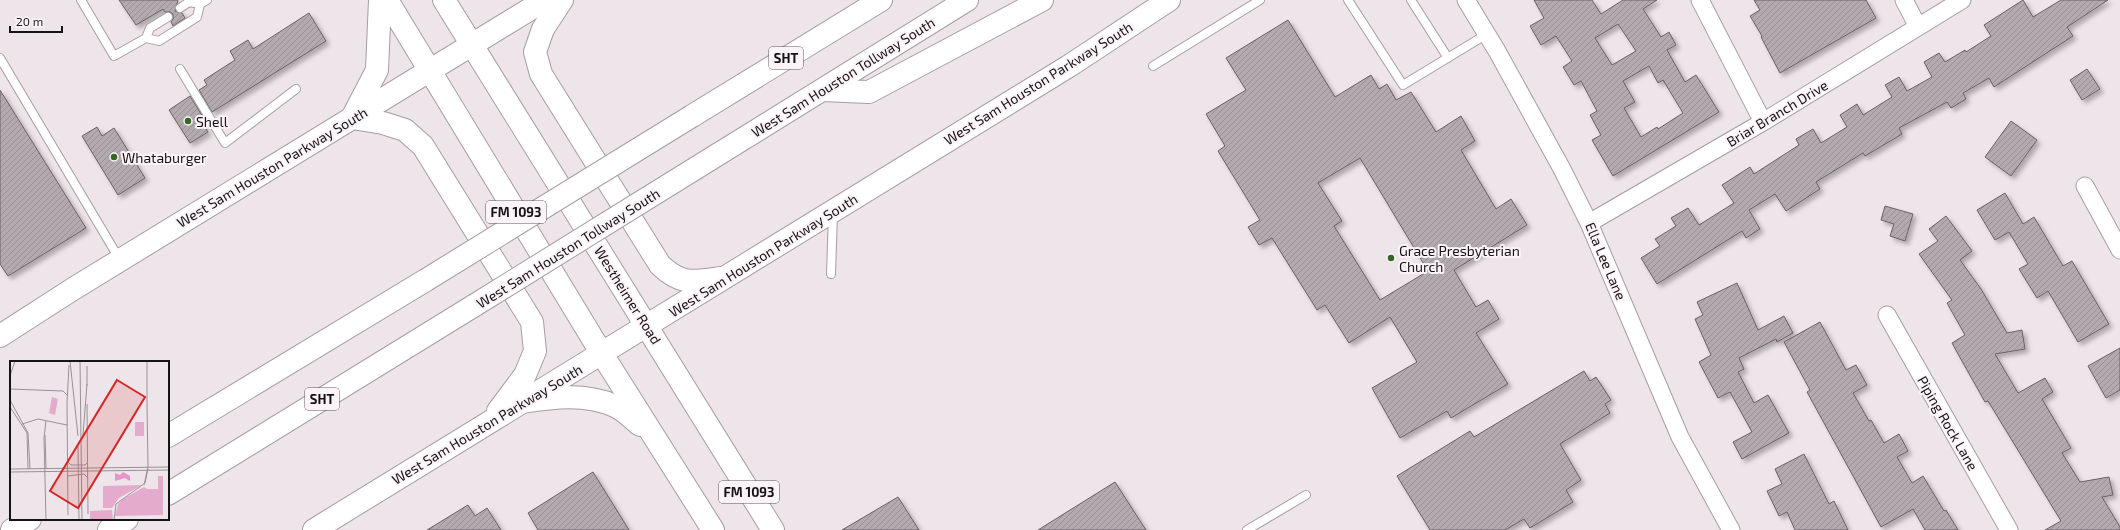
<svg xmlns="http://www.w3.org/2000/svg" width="2120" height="530" viewBox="0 0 2120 530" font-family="'Exo 2',sans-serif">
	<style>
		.building { fill: url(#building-hatch); stroke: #696166; fill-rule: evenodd; filter: url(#shadow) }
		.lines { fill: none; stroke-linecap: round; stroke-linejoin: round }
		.service-casing { stroke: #a59da2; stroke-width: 10 }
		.minor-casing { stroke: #a59da2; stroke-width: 19 }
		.secondary-casing { stroke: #a59da2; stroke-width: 24 }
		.primary-casing { stroke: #a59da2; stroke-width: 24 }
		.motorway-casing { stroke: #a59da2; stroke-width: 24 }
		.service { stroke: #fff; stroke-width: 8 }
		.minor { stroke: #fff; stroke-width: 17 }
		.secondary { stroke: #fff; stroke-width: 22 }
		.primary { stroke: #fff; stroke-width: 22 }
		.motorway { stroke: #fff; stroke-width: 22 }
		.motorway-bridge-casing { stroke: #a59da2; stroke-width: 24; stroke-linecap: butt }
		.motorway-bridge { stroke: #fff; stroke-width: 22 }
		.poi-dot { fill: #376524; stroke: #fcf3f8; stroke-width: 1.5 }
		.labels { text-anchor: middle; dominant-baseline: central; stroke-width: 4; stroke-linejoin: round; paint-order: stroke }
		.shield { fill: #fcf3f8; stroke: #5b5659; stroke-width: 1 }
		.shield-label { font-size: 13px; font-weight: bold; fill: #161315 }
		.street-label { font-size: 14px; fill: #161315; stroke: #fcf3f8 }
		.poi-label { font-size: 14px; fill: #161315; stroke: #fcf3f8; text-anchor: start }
		.inset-road { fill: none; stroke: #989195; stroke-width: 1 }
		.view { fill: #d62828; fill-opacity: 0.15; stroke: #d62828; stroke-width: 2 }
		.inset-edge { fill: none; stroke: #161315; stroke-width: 2 }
	</style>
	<defs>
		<pattern id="building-hatch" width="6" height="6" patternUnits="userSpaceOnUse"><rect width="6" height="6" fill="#b2aaaf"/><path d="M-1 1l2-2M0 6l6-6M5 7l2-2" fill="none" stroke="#989196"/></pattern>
		<filter id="shadow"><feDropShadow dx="3.5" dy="3.5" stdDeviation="2" flood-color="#0004"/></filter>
	</defs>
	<rect width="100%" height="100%" fill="#eee5ea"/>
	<path class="building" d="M119,0H178L175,11L182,13L185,18L173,26L171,22L173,19V14L170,12H165L163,9L136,25Z
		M1534,0H1592L1601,14L1623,0H1657L1643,9L1661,37L1669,32L1676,45L1667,50L1685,82L1696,75L1719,112L1613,176L1592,140L1601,135L1590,115L1597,111L1581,81L1574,85L1563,67L1572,61L1556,36L1541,45L1530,26L1544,18ZM1618,24L1636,51L1612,65L1595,38ZM1649,66L1658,83L1663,80L1683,113L1658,129L1657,127L1641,137L1624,108L1635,102L1623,81Z
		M1754,0H1866L1876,18L1780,73L1761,37L1762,36L1750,16L1760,10Z
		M2023,0L2033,17L2061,0H2108L2067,27L2073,36L1994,87L1989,78L1963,93L1966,99L1951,108L1947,102L1899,128L1902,134L1865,156L1863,153L1816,182L1820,189L1786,211L1775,194L1749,210L1760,229L1746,238L1742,231L1657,284L1641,258L1660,246L1655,239L1676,226L1671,218L1688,208L1699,225L1734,203L1722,185L1750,167L1754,174L1799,145L1796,139L1813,129L1821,143L1847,127L1840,115L1857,104L1863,115L1892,97L1885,85L1899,77L1907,91L1932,77L1924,62L1939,53L1945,62L1965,50L1966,52L1991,36L1984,25Z
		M309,13L326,41L212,112L199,90L207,85L204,80L235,60L230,51L248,40L253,49Z
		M1288,20L1335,97L1371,75L1379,89L1387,84L1396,100L1411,92L1436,132L1461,116L1475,141L1461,150L1496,209L1511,199L1527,225L1454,270L1476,307L1488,300L1499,319L1476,333L1508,384L1451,418L1447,411L1400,438L1372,388L1417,362L1390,317L1349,343L1325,305L1317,310L1272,238L1259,245L1248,227L1260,220L1218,151L1225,146L1206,114L1246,90L1226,58ZM1360,158L1428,271L1380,300L1334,226L1342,221L1318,183Z
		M2087,69L2100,89L2082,100L2070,80Z
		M0,90L86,228L8,276L0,264Z
		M190,96L203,117L200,119L208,132L190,143L169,110Z
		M2011,121L2037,140L2011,176L1985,157Z
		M97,127L102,136L114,128L145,178L118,195L82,136Z
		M2005,193L2023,224L2034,217L2063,266L2072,261L2109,324L2078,342L2048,291L2037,298L2019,269L2028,264L2009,232L1995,240L1977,210Z
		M1885,206L1913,214L1905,241L1890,236L1894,224L1881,220Z
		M1946,216L1972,251L1960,260L1981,289L2007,333L2022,330L2025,349L1995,354L2018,393L2045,378L2053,392L2042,399L2071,448L2062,453L2080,482L2109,477L2113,495L2102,497L2120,527V530H2045L2061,521L1988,401L1985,402L1963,363L1952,343L1965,335L1947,303L1952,300L1919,254L1938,241L1929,229Z
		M1737,283L1758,330L1784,316L1793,333L1777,342L1776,339L1739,358L1744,369L1738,372L1754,403L1768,395L1789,433L1742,459L1733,442L1752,432L1730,392L1718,398L1699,362L1711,355L1695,319L1703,315L1697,302Z
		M1820,322L1846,370L1856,365L1867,385L1853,393L1869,421L1871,420L1884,443L1899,434L1908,451L1897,457L1912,483L1923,476L1944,511L1946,510L1958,530H1925L1913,509L1881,527L1807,392L1810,390L1784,342Z
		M2120,348V390L2106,398L2088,366Z
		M1584,371L1590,381L1596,377L1611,400L1605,404L1610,413L1560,444L1581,480L1566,490L1573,502L1530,528L1524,519L1505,530H1430L1397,476L1470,431L1474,437Z
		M1804,454L1829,504L1834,501L1848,530H1795L1787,512L1779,516L1767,491L1782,484L1775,469Z
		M593,472L629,530H538L528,513Z
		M1115,482L1146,530H1038Z
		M898,497L919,530H842Z
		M468,505L475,516L487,508L501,530H427Z"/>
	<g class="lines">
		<defs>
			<path id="service" d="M81,0L114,56L146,38L150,28L168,17
				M1348,0L1403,85L1487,34
				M1411,0L1448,58
				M180,8L189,2L200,4L207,0
				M146,38L159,41L197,17L200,4
				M0,58L120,260
				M1153,66L1260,0
				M180,69L225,143L296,89
				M831,274L833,214
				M1247,530L1306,495"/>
			<path id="minor" d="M1466,0L1497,51L1562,169L1589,223L1680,437L1731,530
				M1700,0L1763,122
				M1904,0L1918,27
				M2085,186L2120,250
				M1589,223L1763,122L1962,0
				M1887,315L2009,530"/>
			<path id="secondary" d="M562,0L543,29L535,52L541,74L660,265C681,285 693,282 720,278
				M352,118L383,123L405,130L423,146L532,322L535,351L525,375L498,411
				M0,336L73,289L545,0
				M314,530L1069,66L1169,0"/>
			<path id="primary" d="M387,0L602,354L713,530
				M444,0L773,530
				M352,118L377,70L380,0
				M523,402C553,397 586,393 615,406C624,410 633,419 640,425"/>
			<path id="motorway" d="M822,90L869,92L1042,0
				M692,116L881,0
				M696,168L967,0
				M168,436L426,280
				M168,494L475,305
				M12,530L30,519
				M109,530L127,519"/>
		</defs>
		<use href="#service" class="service-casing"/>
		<use href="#minor" class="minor-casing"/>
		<use href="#secondary" class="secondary-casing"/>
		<use href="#primary" class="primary-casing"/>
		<use href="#motorway" class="motorway-casing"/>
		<use href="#service" class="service"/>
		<use href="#minor" class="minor"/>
		<use href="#secondary" class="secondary"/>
		<use href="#primary" class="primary"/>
		<use href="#motorway" class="motorway"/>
		<defs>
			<path id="motorway-bridge" d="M426,280L692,116
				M475,305L696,168"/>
		</defs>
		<use href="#motorway-bridge" class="motorway-bridge-casing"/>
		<use href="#motorway-bridge" class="motorway-bridge"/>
	</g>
	<g class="poi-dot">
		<circle cx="188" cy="121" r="4"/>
		<circle cx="114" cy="157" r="4"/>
		<circle cx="1391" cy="258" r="4"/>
	</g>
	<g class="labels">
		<g class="shield">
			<rect x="769" y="47" width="34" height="22" rx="3"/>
			<rect x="486" y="201" width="60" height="22" rx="3"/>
			<rect x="305" y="388" width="34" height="22" rx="3"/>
			<rect x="719" y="481" width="60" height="22" rx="3"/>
		</g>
		<g class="shield-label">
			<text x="786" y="58">SHT</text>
			<text x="516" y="212">FM 1093</text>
			<text x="322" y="399">SHT</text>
			<text x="749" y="492">FM 1093</text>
		</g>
		<g class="street-label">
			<text transform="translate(843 77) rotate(-32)">West Sam Houston Tollway South</text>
			<text transform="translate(1038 83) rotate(-32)">West Sam Houston Parkway South</text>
			<text transform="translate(1777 113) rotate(-31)">Briar Branch Drive</text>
			<text transform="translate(272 167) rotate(-31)">West Sam Houston Parkway South</text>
			<text transform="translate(568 248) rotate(-32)">West Sam Houston Tollway South</text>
			<text transform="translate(763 255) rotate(-32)">West Sam Houston Parkway South</text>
			<text transform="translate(1606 261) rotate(67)">Ella Lee Lane</text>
			<text transform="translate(628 295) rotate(58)">Westheimer Road</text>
			<text transform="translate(1948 423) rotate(60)">Piping Rock Lane</text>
			<text transform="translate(487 424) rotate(-31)">West Sam Houston Parkway South</text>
		</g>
		<g class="poi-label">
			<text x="196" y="121">Shell</text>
			<text x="122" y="157">Whataburger</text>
			<text x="1399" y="250">Grace Presbyterian<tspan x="1399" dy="16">Church</tspan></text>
		</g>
	</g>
	<g transform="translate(10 361)">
		<rect width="159" height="159" fill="#eee5ea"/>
		<path d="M42,36L48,38L45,54L39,52ZM125,61H134V75H125ZM148,115H153V154L105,155L108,143L113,138L134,126L137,128H148ZM132,124L109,137L102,147H93V125ZM102,149L103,159H80V150Z" fill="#e4abcc"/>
		<path d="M113,111L120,115V120L115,117L105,120V112L110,114Z" fill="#eb92c8"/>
		<path class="inset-road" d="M60,0L68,75M70,0L72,159M137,0V42M77,5V25M0,15L5,0M0,28L53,30L57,34M0,39L18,72L20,108M77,43L78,153M0,46L17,72L18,108M12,63L28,58L57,64M35,74L36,107M73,74L77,23M68,85L69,159M58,101L61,104H75L78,101M0,108L159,106M0,111L159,109M57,115L74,113L78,117M134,124L138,106L137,42M58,154L57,42L59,4M36,159L34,77L36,60M104,159L106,143L135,122L138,108"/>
		<path class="view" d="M107,19L135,36L68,147L40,130Z"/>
		<rect width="159" height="159" class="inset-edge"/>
	</g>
	<path d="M10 26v6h52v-6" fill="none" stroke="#161315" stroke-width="2"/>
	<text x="16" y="26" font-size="12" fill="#161315" stroke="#fcf3f8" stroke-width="3" paint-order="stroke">20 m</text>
</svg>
